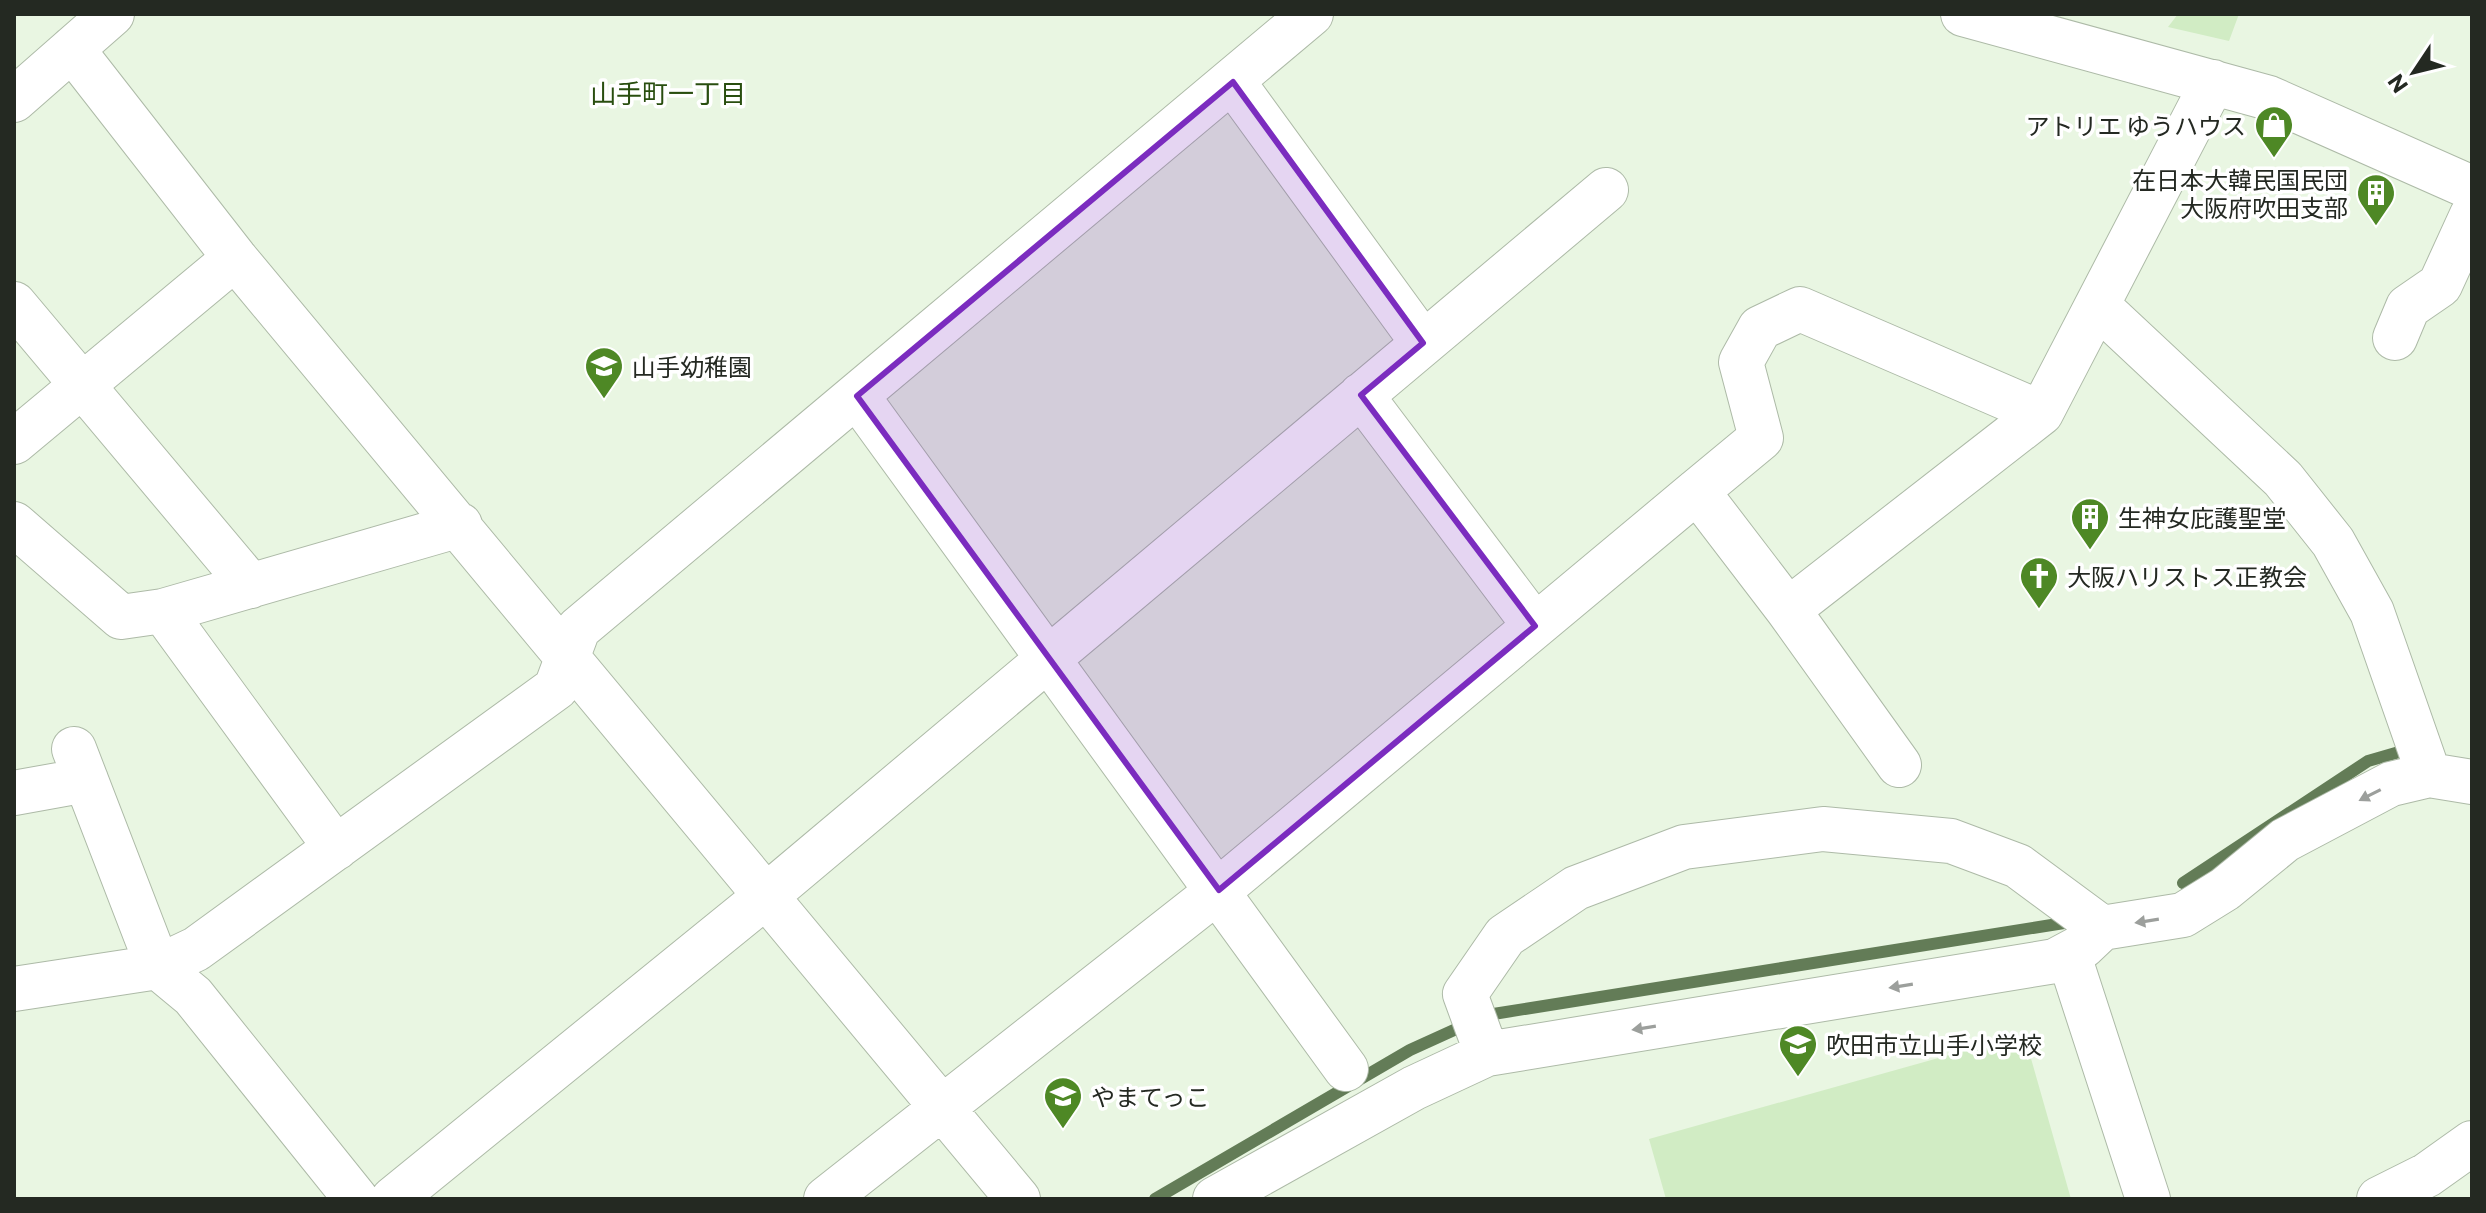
<svg xmlns="http://www.w3.org/2000/svg" width="2486" height="1213" viewBox="0 0 2486 1213" font-family="Commissioner,'Noto Sans JP',sans-serif">
	<style>
		.green { fill: #d1ecc4 }
		.lines { fill: none; stroke-linecap: round; stroke-linejoin: round }
		.stream { stroke: #637c57; stroke-width: 12 }
		.minor-casing { stroke: #adbaa7; stroke-width: 46 }
		.minor { stroke: #fff; stroke-width: 44 }
		.oneway { fill: #9c9f9c }
		.marked { fill: #7b2cbf; fill-opacity: 0.2; stroke: #7b2cbf; stroke-width: 6; stroke-linejoin: round }
		.labels { text-anchor: middle; dominant-baseline: central; stroke-width: 7; stroke-linejoin: round; paint-order: stroke }
		.poi-label { font-size: 24px; fill: #242922; stroke: #fff; text-anchor: start }
		.neighbourhood-label { font-size: 26px; fill: #294e0f; stroke: #fff }
	</style>
	<rect width="100%" height="100%" fill="#e9f6e2"/>
	<path class="green" d="M2178,14H2239L2229,41L2168,27Z
		M2024,1034L2071,1199H1666L1649,1139Z"/>
	<g class="lines">
		<path class="stream" d="M2183,883L2368,761L2406,750
			M1155,1199L1410,1050L1487,1015L2064,923"/>
		<defs>
			<path id="minor" d="M1963,14L2269,98L2472,188
				M72,49L235,258L1018,1199
				M1233,82L1423,343
				M14,100L112,14
				M14,304L251,586
				M2098,306L2283,479L2333,542L2372,612L2429,775
				M2395,338L2408,307L2440,285L2472,215
				M1361,395L1535,626
				M857,396L1346,1069
				M14,442L235,258
				M1697,491L1761,438L1741,362L1760,328L1800,309L2041,413
				M14,524L121,617L163,611L460,525
				M1788,610L2041,413L2213,82
				M163,611L336,848
				M74,749L158,967L196,949L556,688L578,629L1311,14
				M14,793L86,780
				M2069,956L2148,1199
				M14,989L158,967L193,996L356,1199
				M1487,1054L1465,994L1505,936L1576,888L1684,847L1823,829L1951,841L2018,866L2102,928
				M393,1199L766,896L1606,190
				M826,1199L1219,890L1697,491L1788,610L1899,765
				M1215,1199L1414,1088L1487,1054L2055,961L2083,946L2102,928L2183,915L2225,889L2285,840L2391,784L2429,775L2472,782
				M2379,1199L2427,1175L2472,1143"/>
		</defs>
		<use href="#minor" class="minor-casing"/>
		<use href="#minor" class="minor"/>
	</g>
	<defs><path id="oneway-solid" d="M-6-.8H1V-3.2L6.5 0L1 3.2V.8H-6Z" transform="scale(2)"/></defs>
	<g class="oneway">
		<use href="#oneway-solid" transform="translate(2370 795) rotate(153)"/>
		<use href="#oneway-solid" transform="translate(2147 921) rotate(171)"/>
		<use href="#oneway-solid" transform="translate(1901 986) rotate(171)"/>
		<use href="#oneway-solid" transform="translate(1644 1028) rotate(171)"/>
	</g>
	<path class="marked" d="M1233,82L1423,343L1361,395L1535,626L1219,890L857,396Z"/>
	<defs>
		<symbol id="shop-pin" viewBox="-11 -11 22 30"><path d="M0 17L-7.5 6A9.5 9.5 0 1 1 7.5 6Z" fill="#4e8825" stroke="#fff"/><path d="M-5-2.5h2.3a2.7 3.5 0 0 1 5.4 0H5L5.5 6h-11ZM-1.5-2.5h3a1.5 2.3 0 0 0-3 0Z" fill="#fff"/></symbol>
		<symbol id="building-pin" viewBox="-11 -11 22 30"><path d="M0 17L-7.5 6A9.5 9.5 0 1 1 7.5 6Z" fill="#4e8825" stroke="#fff"/><path d="M-4-6H4V6H1V3H-1V6H-4ZM-2.5-4.3h1.7v1.8h-1.7ZM.8-4.3h1.7v1.8H.8ZM-2.5-1h1.7V.8h-1.7ZM.8-1h1.7V.8H.8Z" fill="#fff"/></symbol>
		<symbol id="school-pin" viewBox="-11 -11 22 30"><path d="M0 17L-7.5 6A9.5 9.5 0 1 1 7.5 6Z" fill="#4e8825" stroke="#fff"/><path d="M0-5L7-2L0 1L-7-2ZM-4 1L0 2.5L4 1V4Q0 6-4 4Z" fill="#fff"/></symbol>
		<symbol id="church-pin" viewBox="-11 -11 22 30"><path d="M0 17L-7.5 6A9.5 9.5 0 1 1 7.5 6Z" fill="#4e8825" stroke="#fff"/><path d="M-1.2-6h2.4v3.5h3.3v2.4h-3.3V6h-2.4V-.1h-3.3v-2.4h3.3Z" fill="#fff"/></symbol>
	</defs>
	<g fill-rule="evenodd">
		<use href="#shop-pin" x="2252" y="103" width="44" height="60"/>
		<use href="#building-pin" x="2354" y="171" width="44" height="60"/>
		<use href="#school-pin" x="582" y="344" width="44" height="60"/>
		<use href="#building-pin" x="2068" y="495" width="44" height="60"/>
		<use href="#church-pin" x="2017" y="554" width="44" height="60"/>
		<use href="#school-pin" x="1776" y="1022" width="44" height="60"/>
		<use href="#school-pin" x="1041" y="1074" width="44" height="60"/>
	</g>
	<g class="labels">
		<g class="poi-label">
			<text x="2246" y="125" text-anchor="end">アトリエ ゆうハウス</text>
			<text x="2348" y="179" text-anchor="end">在日本大韓民国民団<tspan x="2348" dy="28">大阪府吹田支部</tspan></text>
			<text x="632" y="366">山手幼稚園</text>
			<text x="2118" y="517">生神女庇護聖堂</text>
			<text x="2067" y="576">大阪ハリストス正教会</text>
			<text x="1826" y="1044">吹田市立山手小学校</text>
			<text x="1091" y="1096">やまてっこ</text>
		</g>
		<g class="neighbourhood-label">
			<text x="668" y="92">山手町一丁目</text>
		</g>
	</g>
	<rect width="2486" height="1213" fill="none" stroke="#242922" stroke-width="32"/>
	<g transform="translate(2414 72) rotate(235)" stroke="#ffffff" stroke-width="6" paint-order="stroke">
	<path d="M0-6L14 30L0 20L-14 30Z" fill="#242922"/>
	<text y="-12" font-size="22" font-weight="bold" text-anchor="middle" fill="#242922">N</text>
	</g>
</svg>
